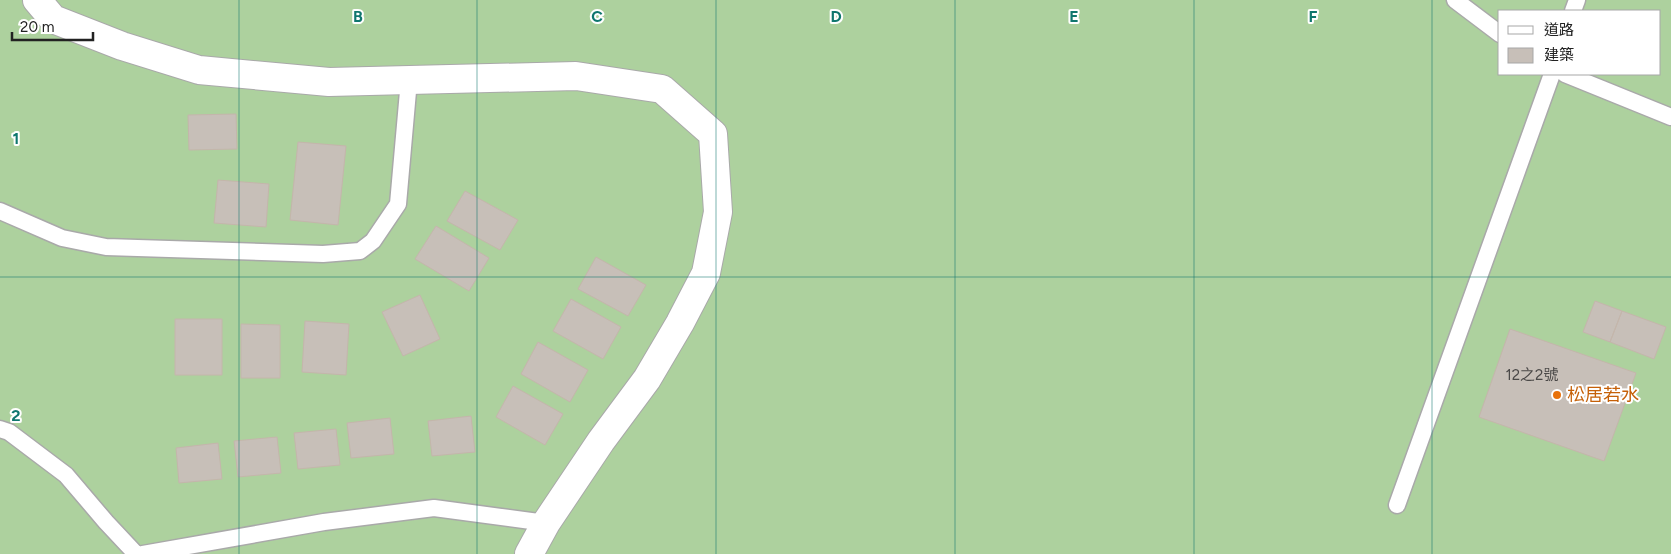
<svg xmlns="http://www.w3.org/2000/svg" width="1671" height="554" viewBox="0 0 1671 554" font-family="Figtree,'Noto Sans TC',sans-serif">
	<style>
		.forest { fill: #add19e; fill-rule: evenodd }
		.building { fill: #c7bfb8; stroke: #c4b6ab }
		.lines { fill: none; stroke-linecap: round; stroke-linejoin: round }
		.service-casing { stroke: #a9a9a9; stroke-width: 19 }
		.minor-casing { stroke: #a9a9a9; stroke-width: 30 }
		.service { stroke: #fff; stroke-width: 16 }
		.minor { stroke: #fff; stroke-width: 28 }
		.grid { fill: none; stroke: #0f766e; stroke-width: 1; stroke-opacity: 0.55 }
		.food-dot { fill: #e8710a; stroke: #fff; stroke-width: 2 }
		.labels { text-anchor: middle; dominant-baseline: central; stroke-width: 4; stroke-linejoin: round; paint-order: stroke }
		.number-label { font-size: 15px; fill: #4b4948 }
		.food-label { font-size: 18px; fill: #c56008; stroke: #fff; text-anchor: start }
		.grid-label { font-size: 16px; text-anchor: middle; font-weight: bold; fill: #0f766e; stroke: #fff; stroke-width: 4; stroke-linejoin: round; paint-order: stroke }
	</style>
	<rect width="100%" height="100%" fill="#f2efe9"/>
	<path class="forest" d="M0,0H1671V554H0ZM1500,11H1660V74H1500Z"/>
	<path class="building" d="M236,114L237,149L189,150L188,115Z
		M298,142L346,146L338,225L290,220Z
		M218,180L269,184L266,227L214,223Z
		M465,191L518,220L500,250L447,221Z
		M436,226L489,258L469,291L415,259Z
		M596,257L646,285L628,316L578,289Z
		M420,295L440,339L403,356L382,312Z
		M571,299L621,327L603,359L553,331Z
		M1595,301L1622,311L1610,342L1583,332Z
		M1622,311L1666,327L1654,359L1610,342Z
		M175,319H222V375H175Z
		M305,321L349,324L346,375L302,372Z
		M241,324L280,325V378H241Z
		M1510,329L1636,373L1604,461L1479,417Z
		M538,342L588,370L570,402L521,374Z
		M513,386L563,414L545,445L496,417Z
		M471,416L475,452L432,456L428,421Z
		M390,418L394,454L351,458L347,423Z
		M336,429L340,465L298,469L294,433Z
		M277,437L281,473L238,477L234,441Z
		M218,443L222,479L179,483L176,448Z"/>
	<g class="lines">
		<defs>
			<path id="service" d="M1455,0L1500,34
				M1573,11L1577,0
				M1565,74L1671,117
				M0,211L62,238L106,247L323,254L360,251L373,241L398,204L409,80
				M0,429L9,432L66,475L106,522L136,554
				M1397,505L1552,74
				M143,554L324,522L434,508L546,523"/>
			<path id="minor" d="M37,0L53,19L122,46L199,70L329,82L576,76L662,89L713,134L718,212L706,273L680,323L647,379L601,441L546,523L529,554"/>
		</defs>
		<use href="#service" class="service-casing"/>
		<use href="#minor" class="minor-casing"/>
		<use href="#service" class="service"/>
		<use href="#minor" class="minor"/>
	</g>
	<path class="grid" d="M239,0V554M477,0V554M716,0V554M955,0V554M1194,0V554M1432,0V554M0,277H1671"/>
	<circle class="food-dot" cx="1557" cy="395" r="5"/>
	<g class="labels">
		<g class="number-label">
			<text x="1532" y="375">12之2號</text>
		</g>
		<g class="food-label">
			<text x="1567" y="395">松居若水</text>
		</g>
	</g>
	<g class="grid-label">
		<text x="358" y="22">B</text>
		<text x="597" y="22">C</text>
		<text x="836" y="22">D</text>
		<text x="1074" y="22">E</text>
		<text x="1313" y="22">F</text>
		<text x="16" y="144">1</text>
		<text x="16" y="421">2</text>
	</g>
	<rect x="1498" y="10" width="162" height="65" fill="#ffffff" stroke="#a7a7a7"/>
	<rect x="1508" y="26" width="25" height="8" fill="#ffffff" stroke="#a7a7a7"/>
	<text x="1544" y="35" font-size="15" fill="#222222">道路</text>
	<rect x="1508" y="48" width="25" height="15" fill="#c7bfb8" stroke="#a7a7a7"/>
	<text x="1544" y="60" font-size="15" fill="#222222">建築</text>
	<path d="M12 32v8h81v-8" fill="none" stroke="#222222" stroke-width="2.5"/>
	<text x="20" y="32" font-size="15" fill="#222222" stroke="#ffffff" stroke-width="4" paint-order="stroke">20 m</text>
</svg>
